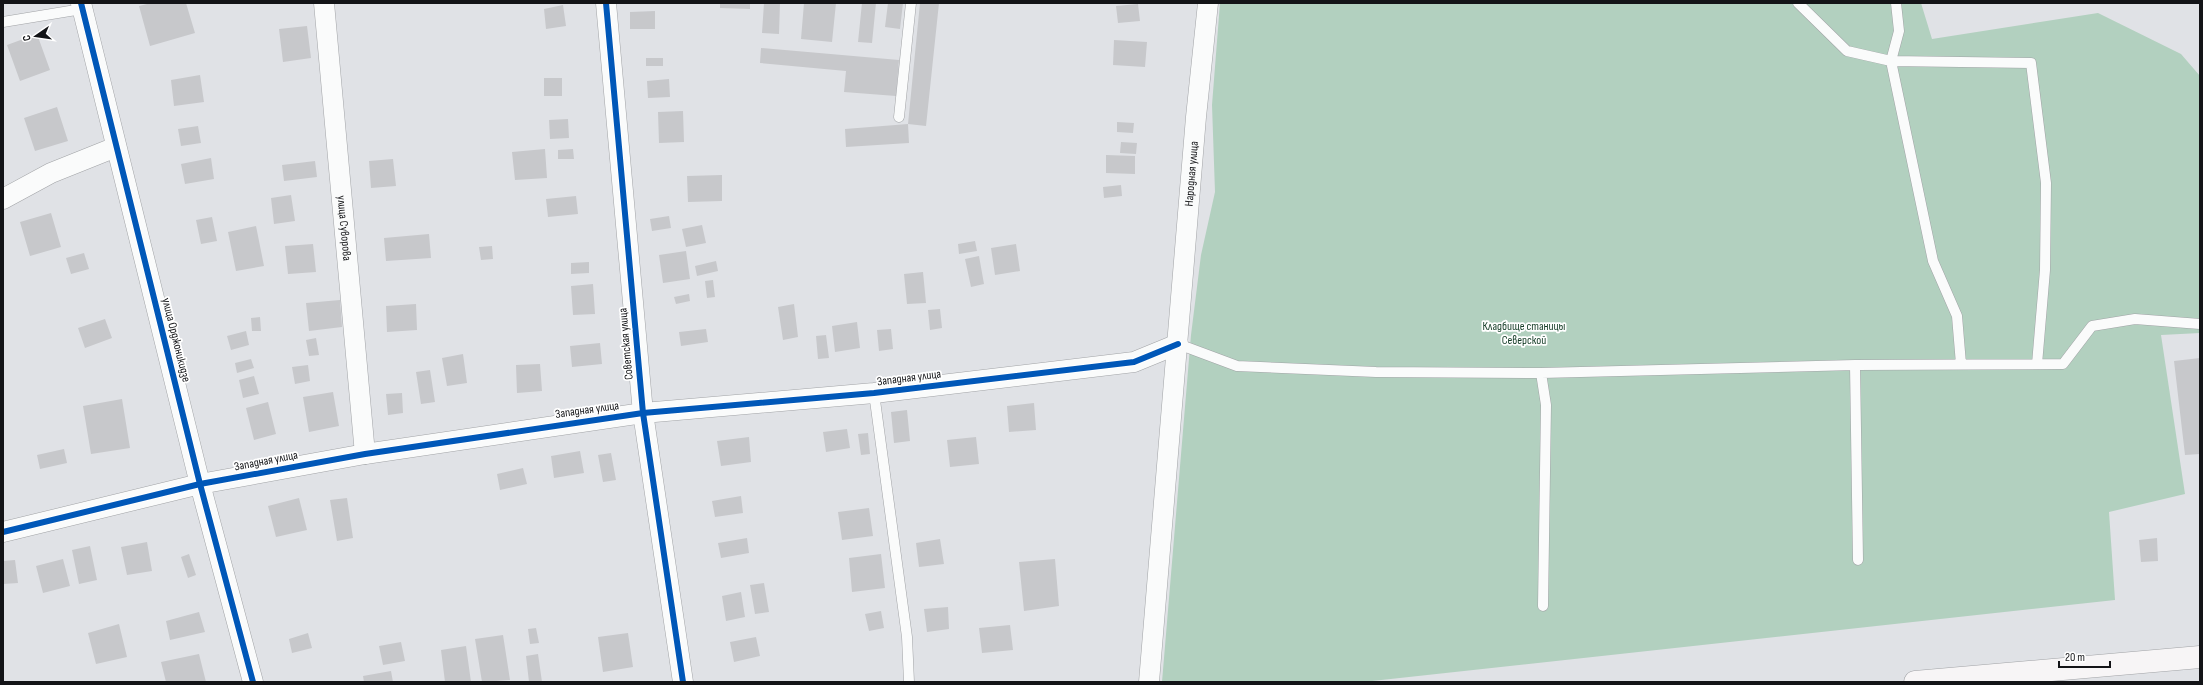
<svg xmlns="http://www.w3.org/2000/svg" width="2203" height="685" viewBox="0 0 2203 685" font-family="'Sofia Sans Condensed',sans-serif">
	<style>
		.green { fill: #b2d0bf }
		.building { fill: #c7c8cb }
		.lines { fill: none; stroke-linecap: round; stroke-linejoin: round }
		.lane-casing { stroke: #a1a3a6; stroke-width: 11 }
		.street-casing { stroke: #a1a3a6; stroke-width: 21 }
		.secondary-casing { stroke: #a1a3a6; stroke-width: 23 }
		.lane { stroke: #fafbfb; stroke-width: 10 }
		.street { stroke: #fafbfb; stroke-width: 20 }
		.secondary { stroke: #f7f5f6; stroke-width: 22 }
		.cycleway-casing { stroke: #fff; stroke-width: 8 }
		.cycleway { stroke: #0057b8; stroke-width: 6 }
		.labels { text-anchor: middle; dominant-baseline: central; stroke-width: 3.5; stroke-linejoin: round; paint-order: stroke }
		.street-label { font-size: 12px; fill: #131417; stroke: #fff }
		.park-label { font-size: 12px; fill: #143c26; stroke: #fff }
	</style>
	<rect width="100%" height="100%" fill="#e0e2e6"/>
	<path class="green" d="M1220,3H1921L1932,39L2098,13L2181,54L2200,76V333L2161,335L2185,494L2109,512L2115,600L1363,682H1162L1191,335L1201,255L1215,192L1212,105Z"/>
	<path class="building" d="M151,3H186L195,33L150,46L139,6Z
		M720,3H750V9L720,8Z
		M764,3H780L779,34L762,33Z
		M804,3H836L832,42L801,39Z
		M862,3H876L872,43L858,42Z
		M888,3H903L900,29L885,27Z
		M920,3H939L926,126L908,124Z
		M1138,4L1140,21L1118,23L1116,6Z
		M563,5L566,26L546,29L544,9Z
		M655,11V29H630V12Z
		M307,26L311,58L283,62L279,29Z
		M37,34L50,70L20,81L7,45Z
		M1114,40L1147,42L1145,67L1113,65Z
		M761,48L899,60L896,96L844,92L846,71L760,63Z
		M646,58H663V66H646Z
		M200,75L204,102L174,106L171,80Z
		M544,78H562V96H544Z
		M669,79L670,97L648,98L647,81Z
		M57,107L68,141L35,151L24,118Z
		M683,111L684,142L659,143L658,112Z
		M568,119L569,138L550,139L549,120Z
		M1117,122L1134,123L1133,133L1117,132Z
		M908,124L909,143L846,147L845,129Z
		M198,126L201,143L181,146L178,129Z
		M1121,142L1137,143L1136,154L1120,153Z
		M545,149L547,178L515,180L512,152Z
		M573,149L574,159H558V150Z
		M1106,155L1135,156V174L1106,173Z
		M211,158L214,179L185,184L181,164Z
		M393,159L396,186L371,188L369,161Z
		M315,161L317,177L284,181L282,165Z
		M722,175V201L688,202L687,176Z
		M1121,185L1122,196L1104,198L1103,187Z
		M291,195L295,221L274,224L271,198Z
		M576,196L578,214L548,217L546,199Z
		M51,213L61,247L30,256L20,222Z
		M669,216L671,228L652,231L650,219Z
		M212,217L217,241L201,244L196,220Z
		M702,225L706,243L686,247L682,229Z
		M256,226L264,266L236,271L228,232Z
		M429,234L431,258L386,261L384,238Z
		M975,241L977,251L959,254L958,244Z
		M313,244L316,272L288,274L285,246Z
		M1016,244L1020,271L995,275L991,248Z
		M492,246L493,259L481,260L479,247Z
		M686,251L690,279L663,283L659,255Z
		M84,253L89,269L71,274L66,258Z
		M979,256L984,284L971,287L965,259Z
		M716,261L718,271L697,276L695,266Z
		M589,262V273L571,274V263Z
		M923,272L926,303L907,304L904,274Z
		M713,280L715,297L707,298L705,281Z
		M593,284L595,314L573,315L571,286Z
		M689,294L690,301L676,304L674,297Z
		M340,300L342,327L309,331L306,303Z
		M416,304L417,330L387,332L386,306Z
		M794,304L798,337L783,340L778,307Z
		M940,309L942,328L930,330L928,310Z
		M260,317L261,331H252L251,318Z
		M105,319L112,338L85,348L78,328Z
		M857,322L860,348L835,352L832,326Z
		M706,329L708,342L681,346L679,332Z
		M891,329L893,349L879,351L877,330Z
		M246,331L249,345L231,350L227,336Z
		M826,335L829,358L818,359L816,336Z
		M316,338L319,355L309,356L306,340Z
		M600,343L602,364L572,367L570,346Z
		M463,354L467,383L447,386L442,358Z
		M2200,358V454L2185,455L2174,361Z
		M251,359L254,368L237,373L235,363Z
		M540,364L542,391L517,393L516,365Z
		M308,365L310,381L295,384L292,367Z
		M430,370L435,402L421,404L416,372Z
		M254,376L259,394L243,398L239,380Z
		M333,392L339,426L309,432L303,397Z
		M402,393L403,413L388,415L386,394Z
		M122,399L130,448L91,454L83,406Z
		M268,402L276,434L254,440L246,408Z
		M1034,403L1036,430L1009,432L1007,406Z
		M907,410L910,441L894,443L891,412Z
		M847,429L850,448L826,452L823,432Z
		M868,433L870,454L861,455L858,434Z
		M749,437L751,462L721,466L717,441Z
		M976,437L979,464L950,467L947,440Z
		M64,449L67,463L40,469L37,455Z
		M580,451L584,473L554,478L551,456Z
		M611,453L616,480L603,482L598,455Z
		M523,468L527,484L500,490L497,474Z
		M741,496L743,513L715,517L712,501Z
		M299,498L307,530L276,537L268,506Z
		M347,498L353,538L337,541L330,500Z
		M869,508L873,536L842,540L838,512Z
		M747,538L749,553L721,558L718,543Z
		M2157,538L2158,561L2141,562L2139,540Z
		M940,539L944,564L919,567L916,543Z
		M147,542L152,571L127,575L121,547Z
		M90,546L97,580L79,584L72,550Z
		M189,554L196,575L188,578L181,557Z
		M881,554L885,588L852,592L849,558Z
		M63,559L70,586L43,593L36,566Z
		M1055,559L1059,606L1024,611L1019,562Z
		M15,560L18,583L3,584V561Z
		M764,583L769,612L755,614L750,585Z
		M741,592L745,617L726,621L722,596Z
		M948,607L949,629L927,632L924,609Z
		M881,611L884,628L869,631L865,614Z
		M199,612L205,632L170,640L166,621Z
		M119,624L127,657L96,664L88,633Z
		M1010,625L1013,650L982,653L979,628Z
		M536,628L539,643L530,644L528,629Z
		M308,633L312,648L292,653L289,639Z
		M628,633L633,667L603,672L598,637Z
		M503,635L510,680L482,682L475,639Z
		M756,637L760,656L734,662L730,642Z
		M401,642L405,661L383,665L379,646Z
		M466,646L471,682H445L441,650Z
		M199,654L206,682H166L161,662Z
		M538,654L542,682H529L526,656Z
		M391,671L393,682H364L363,676Z"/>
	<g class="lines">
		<defs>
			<path id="lane" d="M1798,3L1847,51L1891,61L2031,63L2046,183L2045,270L2037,364
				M1896,3L1899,31L1891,61L1933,261L1957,316L1961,364
				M3,22L82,9
				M899,117L911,3
				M1178,344L1237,366L1376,372L1541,373L1855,365L2063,364L2092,326L2135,319L2200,324
				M1855,365L1858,560
				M1541,373L1546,405L1543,606
				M874,393L907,637L909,682"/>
			<g id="street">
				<path d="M81,3L200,484L253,682"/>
				<path id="s1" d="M324,3L365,454"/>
				<path d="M606,3L643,413L683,682"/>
				<path d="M3,199L51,173L116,147"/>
				<path d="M3,532L200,484L365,454L643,413L874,393L1134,362L1178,344"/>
				<path id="s2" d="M1149,682L1196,117L1208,3"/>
			</g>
			<path id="secondary" d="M1915,682L2200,657"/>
		</defs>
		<use href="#lane" class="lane-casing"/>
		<use href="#street" class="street-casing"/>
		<use href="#secondary" class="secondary-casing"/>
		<use href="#lane" class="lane"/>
		<use href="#street" class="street"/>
		<use href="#secondary" class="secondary"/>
		<defs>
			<path id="cycleway" d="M81,3L200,484L253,682
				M606,3L643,413L683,682
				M3,532L200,484L365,454L643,413L874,393L1134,362L1178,344"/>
		</defs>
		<use href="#cycleway" class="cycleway-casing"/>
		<use href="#cycleway" class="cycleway"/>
	</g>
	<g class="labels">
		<g class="street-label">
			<text stroke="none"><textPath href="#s2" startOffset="510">Народная улица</textPath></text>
			<text stroke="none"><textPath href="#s1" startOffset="226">улица Суворова</textPath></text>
			<text transform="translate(176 340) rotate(76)">улица Орджоникидзе</text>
			<text transform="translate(626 344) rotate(-95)">Советская улица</text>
			<text transform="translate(909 378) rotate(-7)">Западная улица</text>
			<text transform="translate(587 410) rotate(-8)">Западная улица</text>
			<text transform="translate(266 461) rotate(-11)">Западная улица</text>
		</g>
		<g class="park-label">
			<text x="1524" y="326">Кладбище станицы<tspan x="1524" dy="14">Северской</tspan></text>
		</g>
	</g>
	<rect width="2203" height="685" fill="none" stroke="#131417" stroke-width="8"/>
	<g transform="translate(36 36) rotate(257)" stroke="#ffffff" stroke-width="3" paint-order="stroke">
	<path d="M0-3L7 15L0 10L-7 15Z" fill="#131417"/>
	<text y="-6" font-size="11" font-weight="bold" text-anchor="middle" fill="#131417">С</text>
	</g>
	<path d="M2059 661v6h51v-6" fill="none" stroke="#131417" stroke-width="2"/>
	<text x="2065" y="661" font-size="12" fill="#131417" stroke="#ffffff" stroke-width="3" paint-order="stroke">20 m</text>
</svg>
